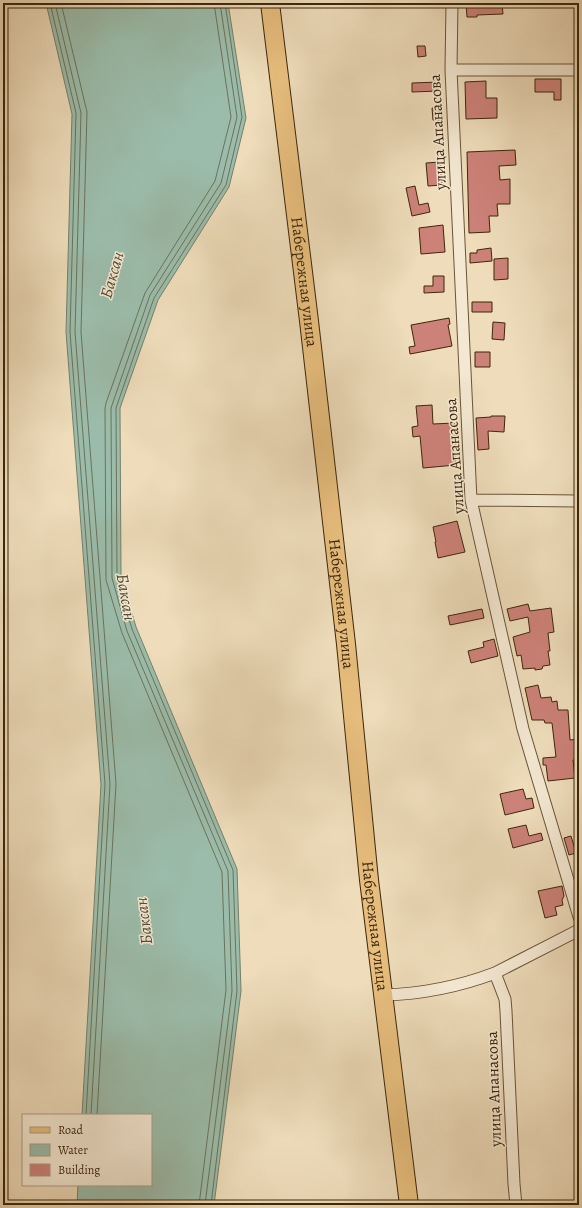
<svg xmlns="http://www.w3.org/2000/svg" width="582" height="1208" viewBox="0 0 582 1208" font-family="Alegreya,serif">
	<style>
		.water { fill: #9bbcaa; stroke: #75806a }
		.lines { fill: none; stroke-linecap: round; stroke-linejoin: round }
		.shore { stroke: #6c725a; stroke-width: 1 }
		.building { fill: #cd8279; stroke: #3d270b }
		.street-casing { stroke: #695437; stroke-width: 13 }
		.primary-casing { stroke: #3d270b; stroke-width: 20 }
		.street { stroke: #f4e8d2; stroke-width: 11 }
		.primary { stroke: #e7be7d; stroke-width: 18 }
		.labels { text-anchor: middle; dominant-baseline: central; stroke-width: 3; stroke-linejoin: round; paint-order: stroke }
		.street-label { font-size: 16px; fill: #3d270b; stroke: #f4e8d2 }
		.water-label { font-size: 17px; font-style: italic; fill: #544c33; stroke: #f4e8d2 }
	</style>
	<rect width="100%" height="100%" fill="#eedcba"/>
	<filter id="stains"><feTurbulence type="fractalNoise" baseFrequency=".005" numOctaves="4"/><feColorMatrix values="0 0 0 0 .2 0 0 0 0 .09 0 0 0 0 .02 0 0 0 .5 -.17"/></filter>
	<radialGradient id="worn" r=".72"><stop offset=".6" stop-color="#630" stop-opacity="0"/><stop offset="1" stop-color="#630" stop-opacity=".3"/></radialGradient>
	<path class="water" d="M46,3H228L246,118L229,187L158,300L120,408L121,576L136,627L237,869L241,991L214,1205H77L78,1185H151V1115H82L101,785L66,332L72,114Z"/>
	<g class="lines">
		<path class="shore" d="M50,3L76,113L70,332L105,784L86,1115
			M55,3L81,113L75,332L110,784L91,1115
			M61,3L87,112L81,332L116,784L97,1115
			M199,1205L226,990L222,872L122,633L106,580L105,408L106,403L145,293L215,181L231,117L214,3
			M205,1205L232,991L228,871L127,631L112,578L111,408L150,295L221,183L237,117L220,3
			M211,1205L237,991L233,870L132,629L117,577L116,408L154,298L226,185L242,117L225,3"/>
	</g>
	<path class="building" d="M466,3H502L503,14L477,15V17H467Z
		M417,46H425L426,56L418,57Z
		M535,79H561V100H554V92H535Z
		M486,81V98H497V118L466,119L465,82Z
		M439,82V91L412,92V83Z
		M432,108H439L440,120H433Z
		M515,150L516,165L499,166L500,180L510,179V204H497L498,216H489L490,232L469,233L467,152Z
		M440,162L442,185L428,186L426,163Z
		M415,186L419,205L428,203L430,212L412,216L406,188Z
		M443,225L445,252L421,254L419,228Z
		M491,248L492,261L470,263V253H477V250Z
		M508,258V279L494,280V259Z
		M433,276H444V292L424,293V286H433Z
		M472,302H492V312H472Z
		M449,318L450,324L448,325L452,346L410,354L409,347L415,346L411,325Z
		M493,322L505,323L504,340L492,339Z
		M475,352H490V367H475Z
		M432,405L433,424L454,423L456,446H454L456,465L423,468L420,436L413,437L412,427L418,426L416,406Z
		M491,416H505L504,432L488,431L489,449L478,450L476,418L491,417Z
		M457,521L465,552L438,558L435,542H436L433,527Z
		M528,604L530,611L551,608L554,632L548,633L550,651H548L550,665L543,666L542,669L535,670V668L523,669L521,655L517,656L513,637L530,632L528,617L510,621L507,609Z
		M482,609L484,618L450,625L448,616Z
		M494,639L498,656L471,663L468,651L484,647L483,642Z
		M538,685L541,698L551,697L552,702L557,701L558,710H568L570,740L578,739L579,760H573L575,778L548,781L546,765H543V758L556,757L552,723H545L544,720H532L525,688Z
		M523,789L526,799L532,798L534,808L505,815L500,794Z
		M526,825L529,836L541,833L543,840L513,848L508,829Z
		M571,836L576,853L569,855L564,838Z
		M562,886L564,896L562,900L563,905L555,907L557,915L545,918L538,891Z"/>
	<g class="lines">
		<defs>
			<path id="street" d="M452,3L451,70L471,500L523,729L579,917
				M451,70H579
				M471,500L579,501
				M495,973L505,999L506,1011L514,1184L516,1205
				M383,995C422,994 458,987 495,973L579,930"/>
			<g id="primary">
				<path id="s1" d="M270,3L309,321L346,644L369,880L409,1205"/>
			</g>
		</defs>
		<use href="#street" class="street-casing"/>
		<use href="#primary" class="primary-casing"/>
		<use href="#street" class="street"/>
		<use href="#primary" class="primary"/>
	</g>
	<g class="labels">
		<g class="street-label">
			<text transform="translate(438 132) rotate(-93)">улица Апанасова</text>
			<text stroke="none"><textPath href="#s1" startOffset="281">Набережная улица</textPath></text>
			<text transform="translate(455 456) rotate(-94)">улица Апанасова</text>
			<text stroke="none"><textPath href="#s1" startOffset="605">Набережная улица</textPath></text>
			<text stroke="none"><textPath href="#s1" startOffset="929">Набережная улица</textPath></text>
			<text transform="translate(494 1089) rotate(-92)">улица Апанасова</text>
		</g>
		<g class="water-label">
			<text transform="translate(112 275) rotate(-74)">Баксан</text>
			<text transform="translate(126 597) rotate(80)">Баксан</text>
			<text transform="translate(144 921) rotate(-97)">Баксан</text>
		</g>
	</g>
	<rect width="582" height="1208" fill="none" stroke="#eedcba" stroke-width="16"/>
	<rect x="4" y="4" width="574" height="1200" fill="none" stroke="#3d270b" stroke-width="2"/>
	<rect x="8" y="8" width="566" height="1192" fill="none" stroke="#3d270b"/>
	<rect x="22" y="1114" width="130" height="72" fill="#f4e8d2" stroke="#ab9b82"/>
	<rect x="30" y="1127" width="20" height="6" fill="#e7be7d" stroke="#ab9b82"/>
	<text x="58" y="1134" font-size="12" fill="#3d270b">Road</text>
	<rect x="30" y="1144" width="20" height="12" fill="#9bbcaa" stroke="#ab9b82"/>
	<text x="58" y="1154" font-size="12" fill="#3d270b">Water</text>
	<rect x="30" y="1164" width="20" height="12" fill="#cd8279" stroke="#ab9b82"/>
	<text x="58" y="1174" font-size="12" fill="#3d270b">Building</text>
	<rect width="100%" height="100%" filter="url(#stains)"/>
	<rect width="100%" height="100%" fill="url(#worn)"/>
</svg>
